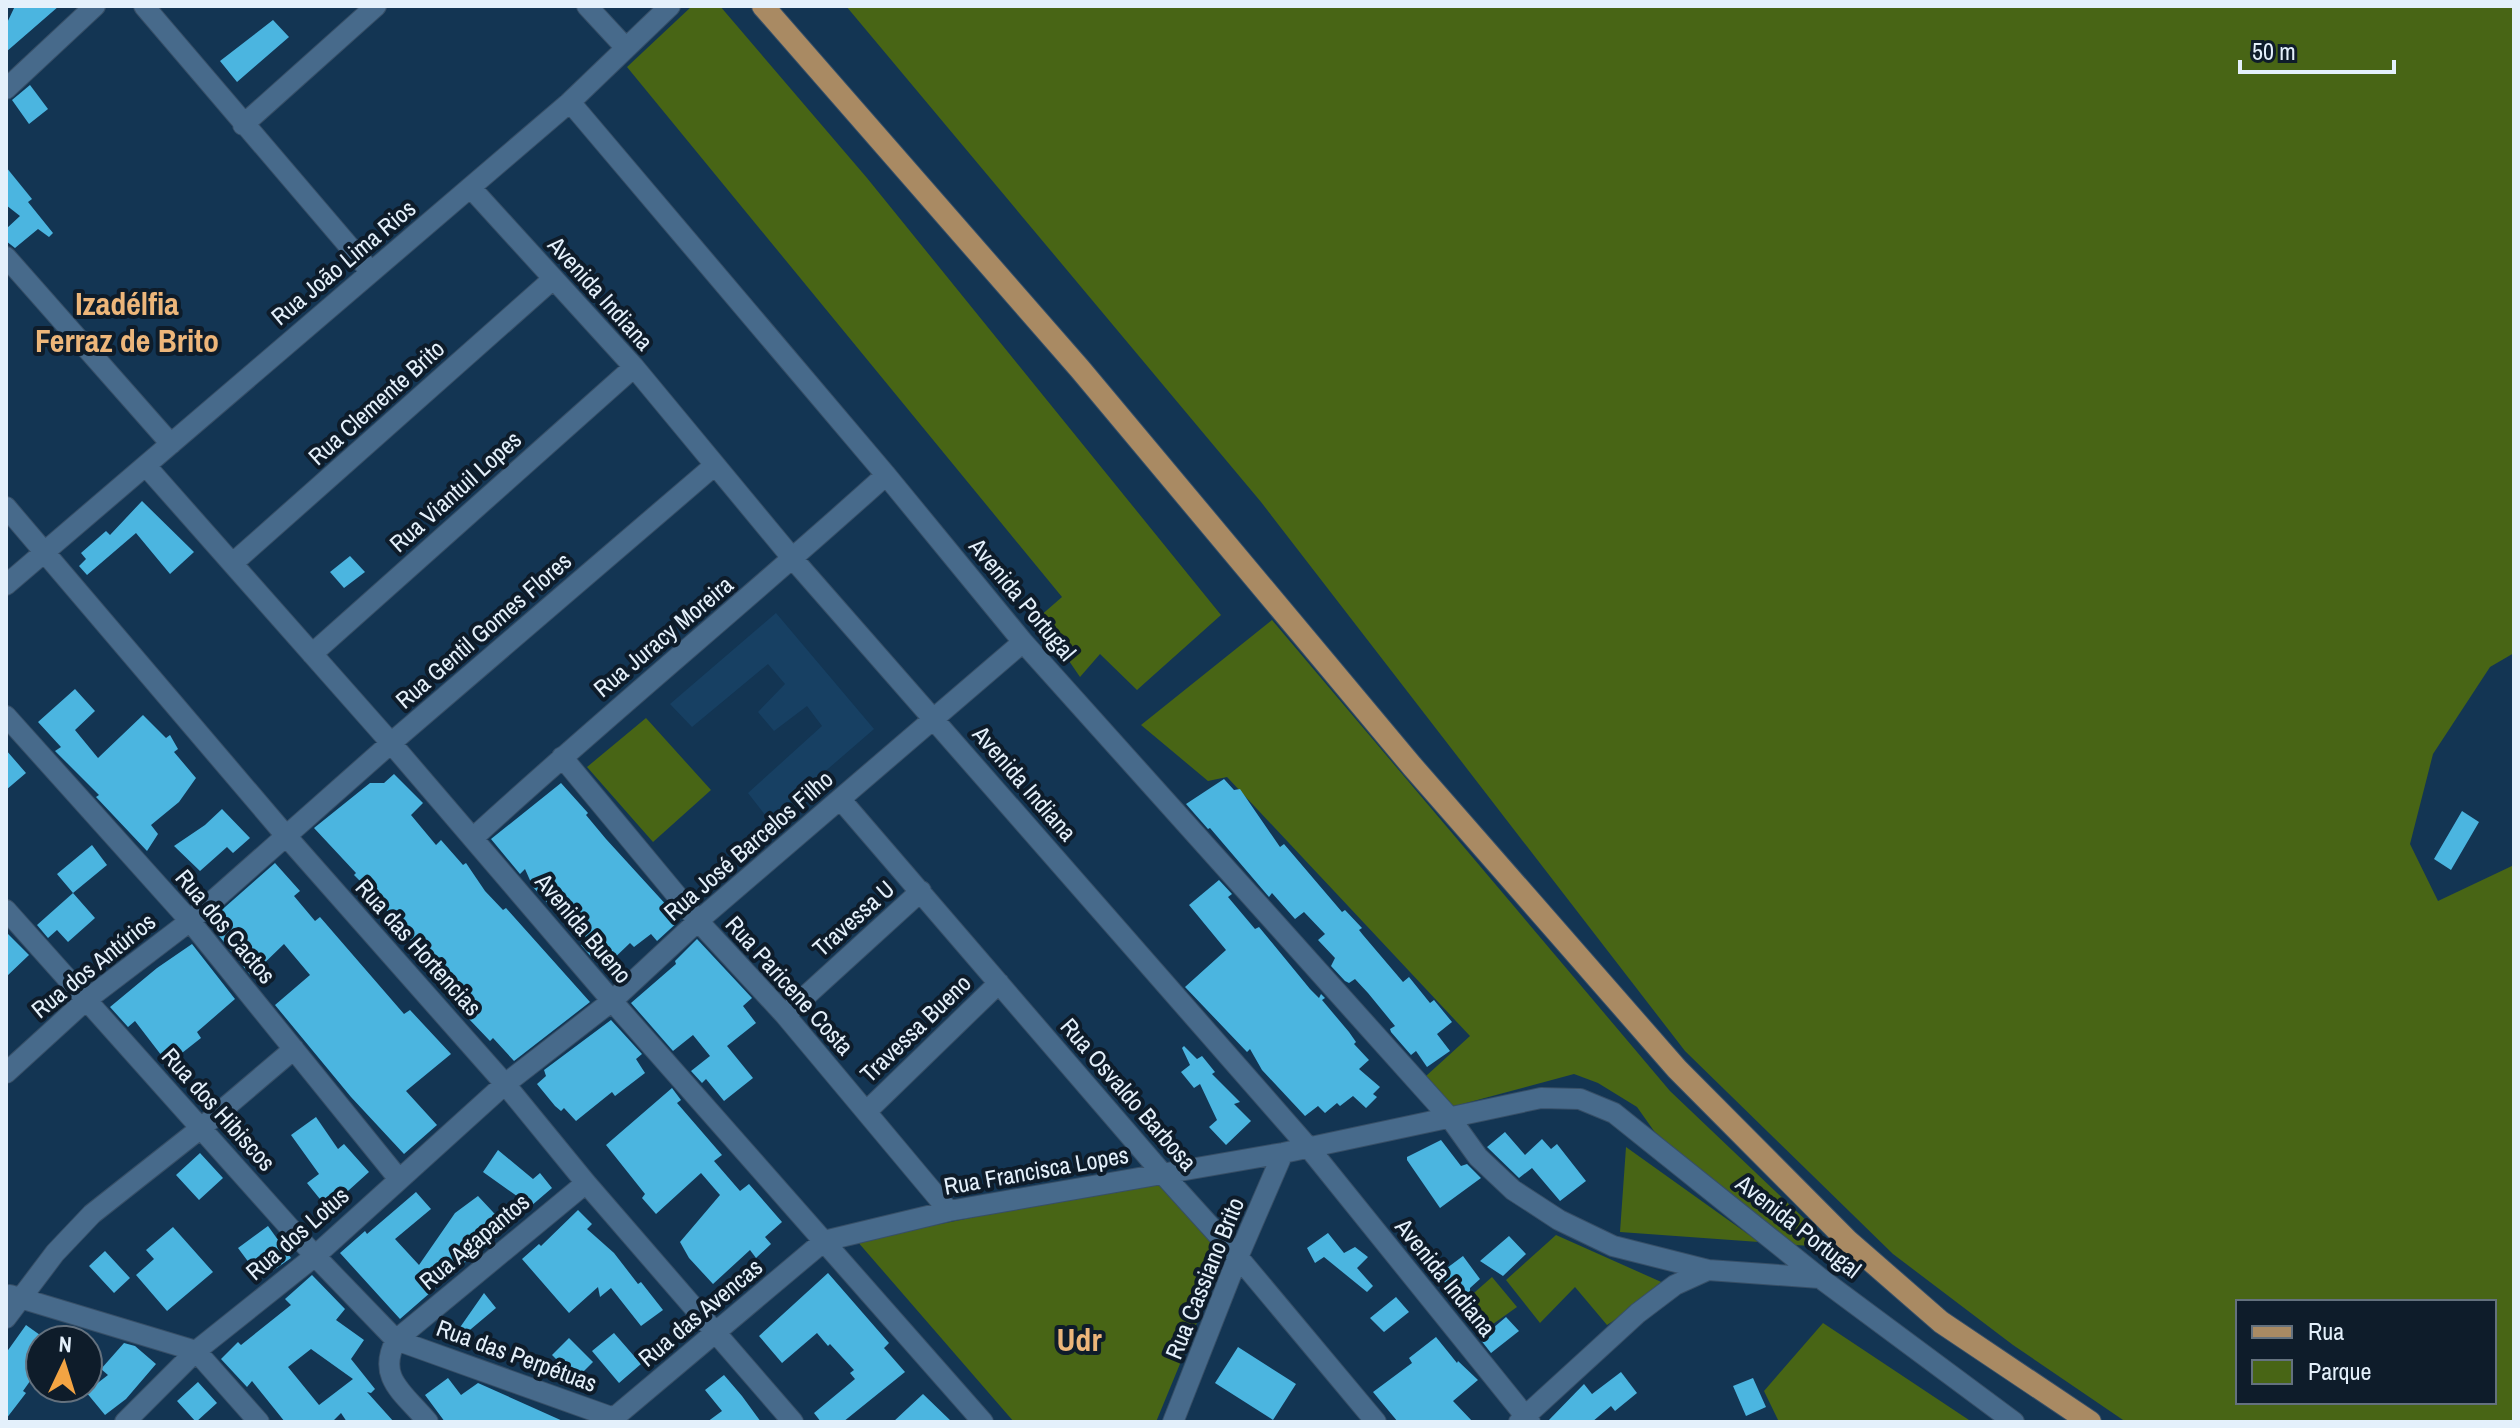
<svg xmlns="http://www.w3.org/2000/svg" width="2520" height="1428" viewBox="0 0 2520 1428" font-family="'Archivo Narrow',sans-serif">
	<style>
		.built { fill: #174063 }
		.green { fill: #486515; fill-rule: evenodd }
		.building { fill: #4bb5e0; fill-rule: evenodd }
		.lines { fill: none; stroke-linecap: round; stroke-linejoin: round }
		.minor-casing { stroke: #374f67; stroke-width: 22 }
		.primary-casing { stroke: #374f67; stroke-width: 24 }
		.minor { stroke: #476a8b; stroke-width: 20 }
		.primary { stroke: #a98a63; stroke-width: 22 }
		.labels { text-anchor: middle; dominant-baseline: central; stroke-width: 8; stroke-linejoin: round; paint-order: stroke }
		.street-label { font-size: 24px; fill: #e4f0fb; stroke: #0e1c2a }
		.district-label { font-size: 32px; font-weight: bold; fill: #edb67a; stroke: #0e1c2a }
	</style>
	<rect width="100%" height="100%" fill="#133553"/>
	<path class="built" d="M776,613L874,729L769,820L748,793L822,726L807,706L774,731L758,712L785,684L768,664L692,727L670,704Z"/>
	<path class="green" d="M692,6H720L867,178L1221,615L1137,690L1100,654L1080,677L1039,617L1062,597L627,67Z
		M846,6H2514V653L2490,667L2433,754L2410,844L2438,901L2514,865V1422H2126L2013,1345L1893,1254L1685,1051L1261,502ZM2238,1302H2494V1402H2238Z
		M1272,620L1670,1091L1834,1247L1794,1245L1691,1164L1654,1131L1637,1107L1598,1083L1574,1074L1451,1107L1426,1076L1470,1036L1227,777L1208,781L1141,725Z
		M646,718L711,790L653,842L587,767Z
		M1626,1147L1759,1242L1620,1232Z
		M1156,1180L1215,1243V1279L1156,1422H1014L857,1241Z
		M1556,1235L1668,1285L1607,1325L1575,1287L1540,1323L1506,1280Z
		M1492,1277L1517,1307L1479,1334L1458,1307Z
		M1823,1323L1972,1422H1779L1764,1391Z"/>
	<path class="building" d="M15,6H59L6,52V25Z
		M273,20L289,37L237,82L220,61Z
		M30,85L48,109L29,124L12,100Z
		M6,167L32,199L28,202L53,233L49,237L38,229L15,248L6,241V229L20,216L6,205Z
		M142,501L194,552L170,574L136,533L87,575L79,566L86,559L81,553L106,531L110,535Z
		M350,556L365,572L344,588L330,572Z
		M75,689L95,711L75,730L98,758L143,715L166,738L170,735L178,749L174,752L196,778L179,802L151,825L158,834L147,851L96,797L99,795L55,751L61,747L38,722Z
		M6,750L26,773L6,790Z
		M394,774L423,803L411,815L436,845L441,840L463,865L466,863L485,891L503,910L506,908L590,1002L514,1061L493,1038L490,1041L469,1019L476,1013L456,993L416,938L412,942L374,895L354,875L356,873L314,828L370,783H384Z
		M1224,779L1234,790L1240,789L1280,847L1284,844L1342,912L1345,910L1362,928L1359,930L1363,935L1403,982L1409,977L1430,1003L1434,1000L1452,1022L1437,1034L1450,1051L1427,1067L1416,1051L1411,1055L1391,1032L1390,1029L1395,1026L1368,993L1355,979L1349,983L1345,981L1331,966L1335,958L1318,940L1325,934L1304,912L1295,919L1272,893L1269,897L1210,828L1208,829L1186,804Z
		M561,783L588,813L586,815L606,839L680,920L657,941L651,934L634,947L630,943L607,965L597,956L594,960L581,945L583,942L533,887L525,869L520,874L491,839Z
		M222,809L250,838L233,853L227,847L200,871L174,846L205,825Z
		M2462,811L2479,822L2451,870L2434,859Z
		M92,845L107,865L73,893L57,874Z
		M275,863L300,891L294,896L315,921L320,917L404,1014L410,1010L451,1054L406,1091L437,1125L404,1154L351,1097L275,1005L310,975L284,944L251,976L208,922Z
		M1219,880L1232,894L1228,897L1255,929L1259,927L1310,989L1319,998L1321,994L1325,998L1322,1000L1349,1032L1356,1042L1354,1044L1369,1060L1359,1069L1380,1087L1373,1094L1377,1097L1366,1108L1353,1096L1340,1106L1337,1103L1325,1113L1318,1106L1305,1116L1262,1070L1250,1049L1247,1052L1185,987L1226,950L1189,905Z
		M73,893L95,918L68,942L57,930L48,938L37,925Z
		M6,932L29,955L6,977Z
		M697,939L752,998L743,1006L756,1023L727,1046L753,1078L724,1101L706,1079L702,1083L691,1071L710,1056L693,1035L673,1051L631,1003L676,964L675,961Z
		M192,944L235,999L197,1032L201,1038L168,1064L135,1021L128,1027L110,1007L157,968Z
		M611,1020L642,1054L636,1059L645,1073L615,1096L612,1092L576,1121L564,1108L561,1111L555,1106L537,1084L546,1076L544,1070Z
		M1184,1046L1197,1059L1202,1056L1215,1072L1212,1074L1240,1102L1234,1104L1251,1121L1226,1145L1209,1127L1217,1120L1200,1084L1194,1088L1181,1072L1190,1065L1182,1048Z
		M672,1088L681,1100L677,1103L722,1155L714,1161L740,1191L749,1184L782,1222L765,1237L771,1244L756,1258L750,1250L713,1284L689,1258L680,1242L720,1195L701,1173L656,1214L642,1198L645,1194L606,1145Z
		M316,1117L338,1149L344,1144L369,1172L328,1209L307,1183L319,1174L291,1135Z
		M1505,1132L1525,1155L1542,1139L1551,1149L1557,1144L1586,1181L1560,1201L1532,1168L1519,1178L1487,1147Z
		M1441,1140L1461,1166L1467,1164L1481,1178L1440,1208L1407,1160V1157Z
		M498,1150L533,1179L540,1173L552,1188L531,1206L483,1172Z
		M200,1153L223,1178L199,1200L176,1175Z
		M416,1192L431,1209L395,1239L419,1265L455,1213L478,1196L507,1227L487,1247L470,1258L400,1319L340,1253L365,1231L367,1234Z
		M578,1210L592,1224L587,1229L614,1253L638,1284L641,1282L663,1310L641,1326L611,1288L600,1297L598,1287L569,1313L522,1259L539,1244L541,1246Z
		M268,1226L291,1258L261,1279L238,1248Z
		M173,1227L213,1272L167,1311L136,1275L154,1259L146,1250Z
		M1328,1233L1344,1253L1355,1247L1368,1257L1357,1268L1373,1286L1367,1292L1324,1257L1315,1263L1307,1248Z
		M1509,1236L1526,1254L1503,1276L1480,1261Z
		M105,1251L130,1278L114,1293L89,1266Z
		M1463,1256L1480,1279L1470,1288V1292L1457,1300L1439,1274Z
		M828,1273L889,1343L884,1348L905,1372L843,1422H821L814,1413L855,1379L850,1373L854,1370L830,1344L828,1346L817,1333L782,1363L759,1336Z
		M312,1275L345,1309L336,1320L364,1340L351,1359L375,1389L371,1393L367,1392L394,1422H347L341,1413L332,1422H285L252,1381L247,1387L221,1359L238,1342L241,1345L291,1305L285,1299ZM311,1349L353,1379L319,1405L288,1367Z
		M484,1293L496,1308L458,1340L454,1336Z
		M1396,1297L1409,1312L1384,1332L1370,1318Z
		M1506,1317L1519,1331L1491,1353L1480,1339Z
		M26,1325L40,1335V1367L23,1391L26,1393L6,1419V1353Z
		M614,1333L641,1364L619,1383L592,1351Z
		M1436,1337L1457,1363L1458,1361L1478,1380L1453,1401L1473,1422H1398L1373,1392L1412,1363L1409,1358Z
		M569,1338L593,1362L576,1379L552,1355Z
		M124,1343L135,1346L156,1364L126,1399L105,1415L86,1392L108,1375L101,1369Z
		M1238,1347L1296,1384L1273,1420L1215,1383Z
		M1621,1372L1637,1393L1615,1411L1611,1406L1592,1422H1547L1584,1384L1592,1394Z
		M724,1375L742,1396L761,1422H707L722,1411L705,1390Z
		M448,1378L461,1395L478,1383L565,1422H445L425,1395Z
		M1753,1378L1766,1407L1746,1416L1733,1386Z
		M198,1382L217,1403L196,1422L177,1401Z
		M923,1394L952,1422H893Z"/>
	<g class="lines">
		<defs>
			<path id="minor" d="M144,6L371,272
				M587,6L625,47
				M6,89L95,6
				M570,102L886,475L1023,642L1450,1118L1478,1157L1513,1190L1559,1220L1613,1246L1708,1270L1820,1278
				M243,125L376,6
				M471,188L634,367L793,559L1309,1148L1530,1422
				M6,257L171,444
				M146,466L391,743L612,1001L983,1422
				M6,507L287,837L505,1084L586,1183L793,1422
				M233,563L553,279
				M6,585L570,102L670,6
				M312,654L634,367
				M6,716L190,921L398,1178
				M562,757L698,921L785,1015L949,1211
				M841,800L1162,1173L1238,1257L1376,1422
				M473,838C608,714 750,598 886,475
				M6,910L315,1256L396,1340L614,1418L618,1422
				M785,1015L921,891
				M6,1073L85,1001L190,921L391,743L715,465
				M867,1111L999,983
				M10,1295L196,1351L259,1422
				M6,1318L55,1253L92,1214L201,1128L294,1049
				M125,1422L196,1351L315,1256L505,1084L612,1001L698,921L1023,642
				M428,1422C404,1393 376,1378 396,1340L586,1183
				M609,1422L824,1241L949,1211L1283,1153L1541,1098L1580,1099L1614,1113L1820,1278L2014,1422
				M1173,1422L1238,1257L1283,1153
				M1519,1422L1638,1313L1675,1285L1708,1270"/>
			<path id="primary" d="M763,6L1080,369L1412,766L1677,1069L1847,1240L1941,1322L2090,1422"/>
		</defs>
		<use href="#minor" class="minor-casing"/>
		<use href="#primary" class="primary-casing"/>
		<use href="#minor" class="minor"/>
		<use href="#primary" class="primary"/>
	</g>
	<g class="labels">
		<g class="street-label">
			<text transform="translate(343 262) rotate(-40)">Rua João Lima Rios</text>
			<text transform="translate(601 293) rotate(48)">Avenida Indiana</text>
			<text transform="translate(376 402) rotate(-42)">Rua Clemente Brito</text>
			<text transform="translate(455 491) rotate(-42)">Rua Viantuil Lopes</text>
			<text transform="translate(1023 599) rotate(50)">Avenida Portugal</text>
			<text transform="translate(483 630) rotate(-41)">Rua Gentil Gomes Flores</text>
			<text transform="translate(663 636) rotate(-40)">Rua Juracy Moreira</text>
			<text transform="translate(1025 783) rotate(49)">Avenida Indiana</text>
			<text transform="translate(748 845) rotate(-41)">Rua José Barcelos Filho</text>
			<text transform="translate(853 918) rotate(-42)">Travessa U</text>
			<text transform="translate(226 926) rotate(50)">Rua dos Cactos</text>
			<text transform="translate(584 928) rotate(50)">Avenida Bueno</text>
			<text transform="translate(419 947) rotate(48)">Rua das Hortencias</text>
			<text transform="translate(93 965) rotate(-39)">Rua dos Antúrios</text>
			<text transform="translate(790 985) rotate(48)">Rua Paricene Costa</text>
			<text transform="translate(915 1028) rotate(-44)">Travessa Bueno</text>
			<text transform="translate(1129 1094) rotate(49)">Rua Osvaldo Barbosa</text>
			<text transform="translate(219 1109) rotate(48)">Rua dos Hibiscos</text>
			<text transform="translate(1036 1170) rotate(-10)">Rua Francisca Lopes</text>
			<text transform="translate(1799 1226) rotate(38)">Avenida Portugal</text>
			<text transform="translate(297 1233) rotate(-41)">Rua dos Lotus</text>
			<text transform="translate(474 1241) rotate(-40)">Rua Agapantos</text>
			<text transform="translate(1446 1277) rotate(51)">Avenida Indiana</text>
			<text transform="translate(1204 1278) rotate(-68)">Rua Cassiano Brito</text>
			<text transform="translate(700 1312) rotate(-40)">Rua das Avencas</text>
			<text transform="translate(517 1355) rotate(20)">Rua das Perpétuas</text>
		</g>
		<g class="district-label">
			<text x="127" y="303">Izadélfia<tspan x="127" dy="37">Ferraz de Brito</tspan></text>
			<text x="1079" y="1339">Udr</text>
		</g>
	</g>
	<rect width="2520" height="1428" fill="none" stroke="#e4f0fb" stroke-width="16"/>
	<rect x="2236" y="1300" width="260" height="104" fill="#0e1c2a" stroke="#64717e" stroke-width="2"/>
	<rect x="2252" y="1326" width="40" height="12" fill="#a98a63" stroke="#64717e" stroke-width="2"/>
	<text x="2308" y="1340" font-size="24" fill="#e4f0fb">Rua</text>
	<rect x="2252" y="1360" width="40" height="24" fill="#486515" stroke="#64717e" stroke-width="2"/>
	<text x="2308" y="1380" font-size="24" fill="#e4f0fb">Parque</text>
	<g transform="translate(64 1364) rotate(4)"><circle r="38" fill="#0e1c2a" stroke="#64717e" stroke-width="2"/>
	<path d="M0-6L14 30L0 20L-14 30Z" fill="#f3a443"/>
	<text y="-12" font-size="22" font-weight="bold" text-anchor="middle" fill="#e4f0fb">N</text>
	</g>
	<path d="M2240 60v12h154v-12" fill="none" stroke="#e4f0fb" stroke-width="4"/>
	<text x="2252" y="60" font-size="24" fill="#e4f0fb" stroke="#0e1c2a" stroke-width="6" paint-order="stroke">50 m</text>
</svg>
